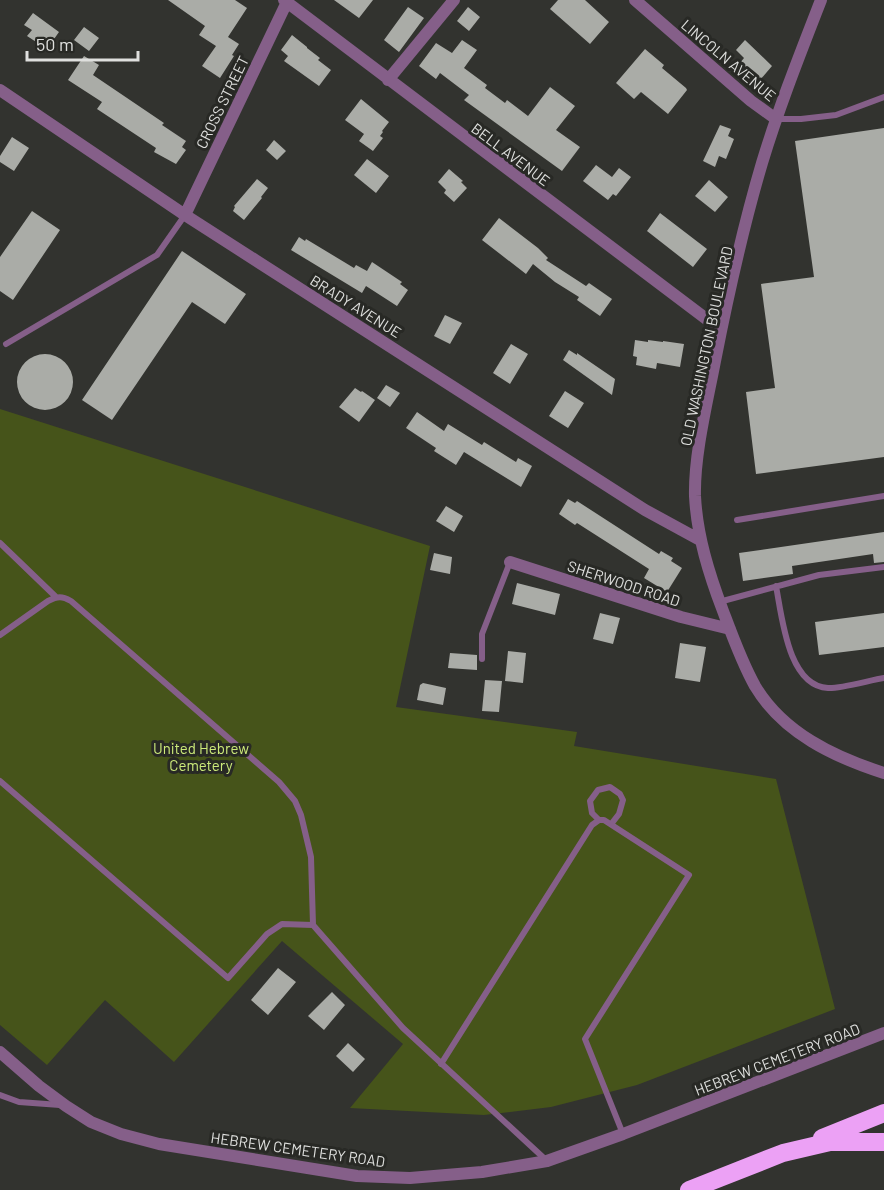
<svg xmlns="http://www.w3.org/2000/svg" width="884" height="1190" viewBox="0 0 884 1190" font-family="Barlow,sans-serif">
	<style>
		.green { fill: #46541a }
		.building { fill: #aaaca7 }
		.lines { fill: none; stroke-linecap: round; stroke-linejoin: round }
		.service { stroke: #855f89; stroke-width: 6 }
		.minor { stroke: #855f89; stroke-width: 12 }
		.motorway { stroke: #eca1f5; stroke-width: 18 }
		.labels { text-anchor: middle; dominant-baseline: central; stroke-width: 6; stroke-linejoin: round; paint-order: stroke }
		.street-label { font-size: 15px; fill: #dfe0de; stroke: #282925 }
		.park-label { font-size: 15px; fill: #cdeb7a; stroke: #282925 }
	</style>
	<rect width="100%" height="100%" fill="#32332f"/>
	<path class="green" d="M0,409L430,546L396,707L577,732L574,746L776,779L835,1009L637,1085L551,1107L484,1115L350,1108L403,1044L282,941L174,1062L105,1000L47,1065L0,1025Z"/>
	<path class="building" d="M168,0H235L247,8L228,37L239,44L232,55L234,56L220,78L202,66L216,46L199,35L205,26Z
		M334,0H373L359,18Z
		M558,0H585L609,22L590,44L550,9Z
		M408,7L424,18L399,52L384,40Z
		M468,7L480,17L469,31L457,21Z
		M33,13L59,32L47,49L27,36L32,30L24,25Z
		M84,27L99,38L89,51L74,40Z
		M292,35L307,47V48L320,58L318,60L331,70L319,86L284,61L288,56L281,50Z
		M462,40L477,50L464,68L487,85L485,88L505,103L507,100L528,116L550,87L575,106L556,130L580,147L562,171L464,100L469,95L440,73L436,79L419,66L436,43L452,53Z
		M745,40L772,66L760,80L740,63L744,58L736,50Z
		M645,49L664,65L662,68L686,88L687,90L668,114L641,92L634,99L616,83Z
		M84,56L99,65L93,75L164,123L162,125L186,141L182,147L186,150L176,164L154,152L156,148L97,109L102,102L68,80Z
		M361,99L389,122L382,131L383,132L380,136L383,138L373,151L359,141L364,134L345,120Z
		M720,125L731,129L728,136L734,139L726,159L719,156L715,167L703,161Z
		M884,128V457L756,474L746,392L775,388L761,284L814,277L795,141Z
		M12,137L29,148L14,171L0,162V156Z
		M274,140L286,151L277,160L266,150Z
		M367,159L389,176L376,193L354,175Z
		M596,165L612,177L619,168L631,177L616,196L613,194L608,200L583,181Z
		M449,169L463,181L461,182L467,188L454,202L444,193L446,190L438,182Z
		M257,179L268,188L261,197L262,198L244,220L233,211L235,207L234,206Z
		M709,180L728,197L715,212L695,196Z
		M32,211L60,230L13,300L0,291V257Z
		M660,213L707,249L693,267L647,231Z
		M499,218L538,248L548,258L546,260L586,286L589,283L612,299L600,316L577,300L579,297L555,282L533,264L526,274L482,240Z
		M299,237L305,241L306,239L354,268L356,265L367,271L372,262L402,282L400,284L408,290L397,306L366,286L362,293L291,250Z
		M182,251L246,294L225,324L192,302L112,420L82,400Z
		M445,315L462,323L450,344L434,336Z
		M635,340L648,342V340L663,342V341L684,344L680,367L657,363L656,369L636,365L637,357L633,356Z
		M511,344L528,354L510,384L493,373Z
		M569,350L577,355V353L615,379L612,395L563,360Z
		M17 382a28 28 0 1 1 56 0a28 28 0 1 1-56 0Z
		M386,385L400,393L390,407L377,398Z
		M355,388L361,392L362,391L375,400L359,422L339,407Z
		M565,391L584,403L568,428L549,416Z
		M417,412L444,431L448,424L482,445L484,442L516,462L518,458L532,466L521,487L464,452L456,465L434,451L436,448L406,428Z
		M568,499L575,503L577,501L659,554L661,551L673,558L671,561L682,568L667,592L644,578L649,569L577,523L575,525L559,514Z
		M446,506L463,516L454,532L436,521Z
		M884,532V562L874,563L873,554L792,566L793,574L743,581L739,553Z
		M434,553L452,557L450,574L430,570Z
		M517,583L560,594L555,615L512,604Z
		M600,613L620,618L613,644L593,639Z
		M884,613V647L819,655L815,622Z
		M680,643L706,647L700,682L675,678Z
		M508,651L526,653L523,683L505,681Z
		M450,653L477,655V670L448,668Z
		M485,680L502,681L499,712L482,711Z
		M423,683L446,688L443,705L417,700L420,685Z
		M278,968L296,982L268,1015L251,1000Z
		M332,992L345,1005L324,1030L308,1016Z
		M348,1043L365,1059L353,1072L336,1056Z"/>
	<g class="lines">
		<path class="service" d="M777,119H801L836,115L884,97
			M6,344L157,255L185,215
			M737,520L884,496
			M0,543L56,597
			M776,586C782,617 788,686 828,688C839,689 871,680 884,678
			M719,602L819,575L884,567
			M0,635L48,601C58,596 62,596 71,601L279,782L295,801L301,815L311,857L313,925L403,1028L546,1160
			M482,659V634L510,562
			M0,781L228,978L267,934L282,924L313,925
			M599,820L592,813L590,801L598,790L610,787L620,794L623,800L619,814L612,823
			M441,1064L592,825L599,820H604L689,875L585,1039L623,1134
			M0,1095L19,1102L60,1105"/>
		<path class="minor" d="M284,0L721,330
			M635,0L751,101L776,119
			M821,0C800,54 779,107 762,163C743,227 728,295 715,361C707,403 694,455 695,496C697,536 709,574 723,611C732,635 742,663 755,686C783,733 834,757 884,773
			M388,80L454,0
			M0,90L185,215L645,510L700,540
			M185,215L287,2
			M510,562L681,617L730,629
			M0,1052L39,1086L66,1106L91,1122L121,1134L159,1144L357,1176L410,1178L482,1172L547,1161L623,1134L884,1033"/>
		<path class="motorway" d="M822,1138L884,1113
			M689,1190L783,1153L830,1142H884"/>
	</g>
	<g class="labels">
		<g class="street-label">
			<text transform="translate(729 60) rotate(40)">LINCOLN AVENUE</text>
			<text transform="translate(222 102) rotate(-64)">CROSS STREET</text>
			<text transform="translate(511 154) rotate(37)">BELL AVENUE</text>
			<text transform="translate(356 306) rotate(32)">BRADY AVENUE</text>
			<text transform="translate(706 346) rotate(-78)">OLD WASHINGTON BOULEVARD</text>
			<text transform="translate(624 583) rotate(18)">SHERWOOD ROAD</text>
			<text transform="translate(777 1059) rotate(-21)">HEBREW CEMETERY ROAD</text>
			<text transform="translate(298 1149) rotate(8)">HEBREW CEMETERY ROAD</text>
		</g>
		<g class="park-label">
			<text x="201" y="748">United Hebrew<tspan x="201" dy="17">Cemetery</tspan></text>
		</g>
	</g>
	<path d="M27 51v9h111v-9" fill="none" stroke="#dfe0de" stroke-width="3"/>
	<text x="36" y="51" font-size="18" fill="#dfe0de" stroke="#282925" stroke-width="4.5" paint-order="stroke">50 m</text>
</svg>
